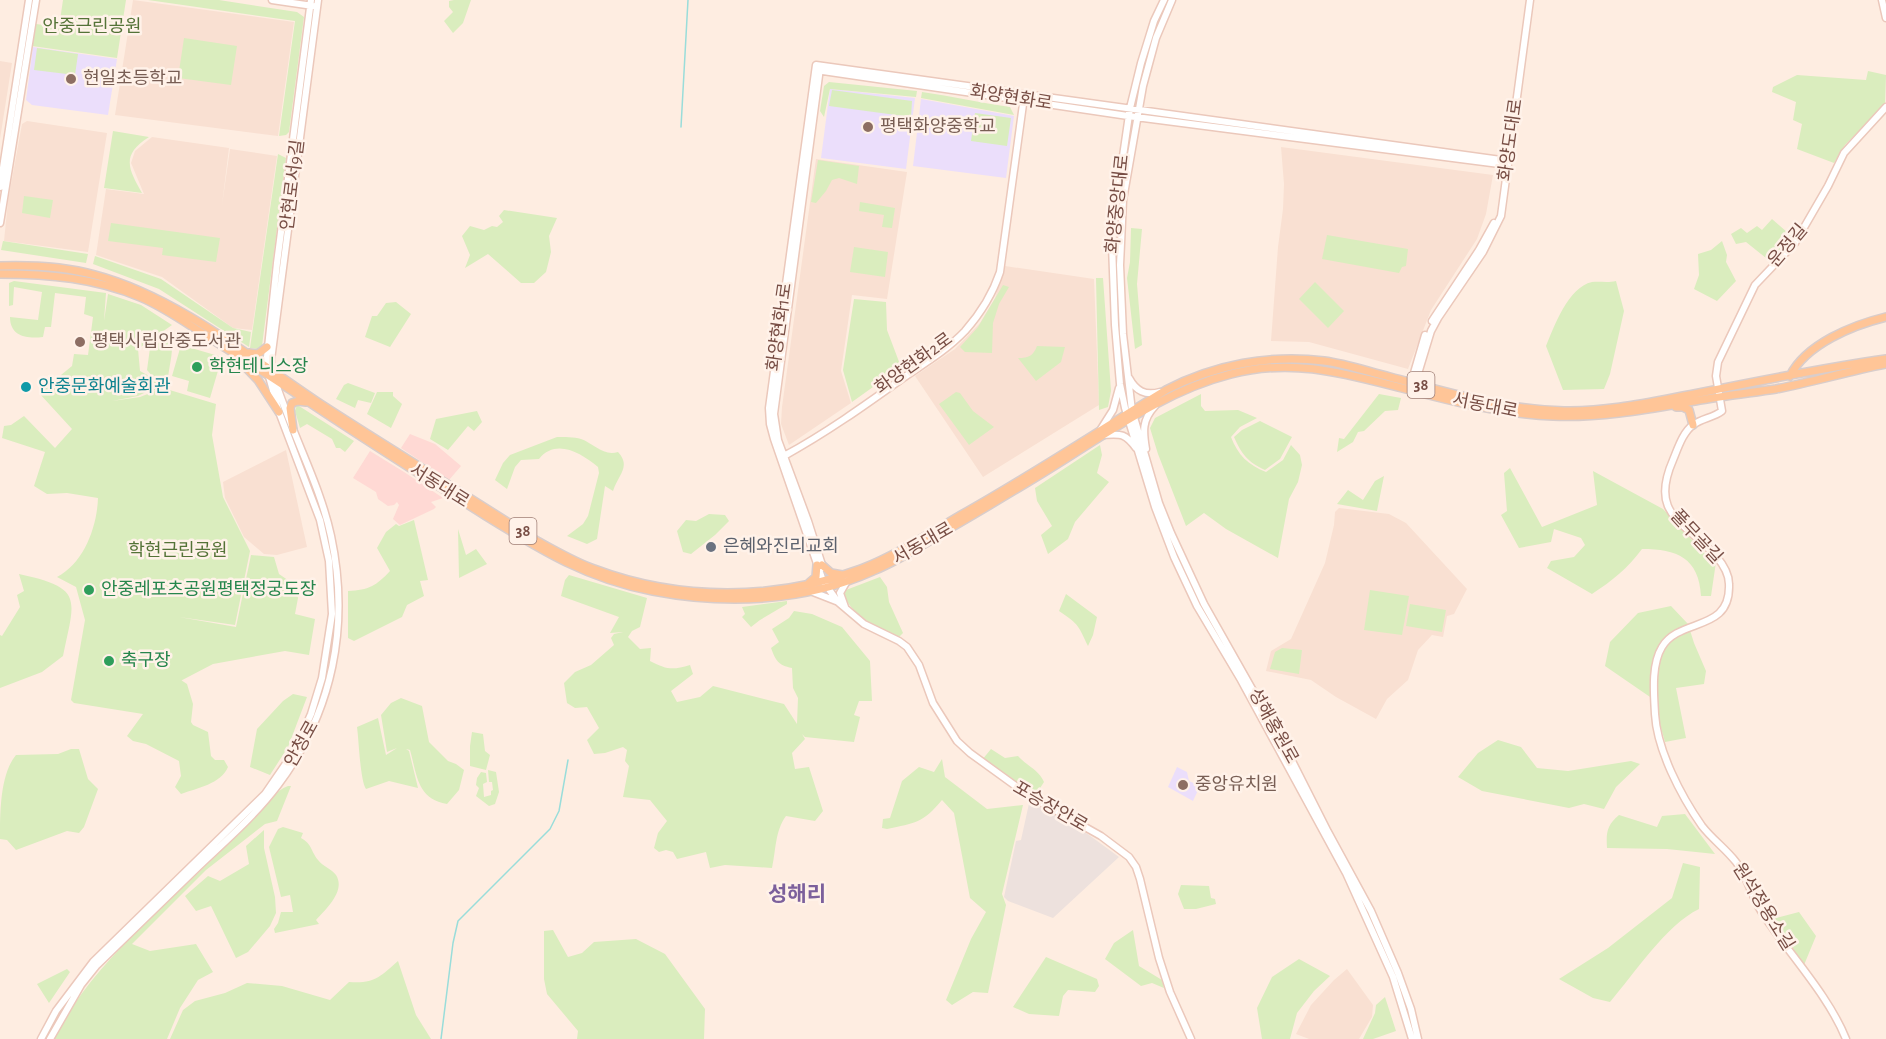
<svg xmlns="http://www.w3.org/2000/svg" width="1886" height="1039" viewBox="0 0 1886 1039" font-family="'Alegreya Sans','Noto Sans KR',sans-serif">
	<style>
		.residential { fill: #f9e0d2 }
		.commercial { fill: #ffd9d4 }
		.industrial { fill: #ede1dd }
		.education { fill: #ebdefb }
		.green { fill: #daedbe }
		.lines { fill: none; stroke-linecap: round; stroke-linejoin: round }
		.stream { stroke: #99ddda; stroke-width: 1.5 }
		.secondary-casing { stroke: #ebc8bb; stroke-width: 9 }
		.primary-casing { stroke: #d9cdcb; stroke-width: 10 }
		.secondary { stroke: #fff; stroke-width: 6 }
		.primary { stroke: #ffc597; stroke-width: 7 }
		.education-dot { fill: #8d6e63; stroke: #fff2e9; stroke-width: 2 }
		.leisure-dot { fill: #2e9e5b; stroke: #fff2e9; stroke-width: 2 }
		.culture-dot { fill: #0f9aa8; stroke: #fff2e9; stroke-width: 2 }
		.worship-dot { fill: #6b7280; stroke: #fff2e9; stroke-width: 2 }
		.labels { text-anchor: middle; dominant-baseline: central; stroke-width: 5; stroke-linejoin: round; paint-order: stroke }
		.shield { fill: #fff2e9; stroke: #a07f76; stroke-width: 1.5 }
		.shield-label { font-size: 16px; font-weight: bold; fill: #784e45 }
		.park-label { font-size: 18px; fill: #547337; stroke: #fff2e9 }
		.education-label { font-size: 18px; fill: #785e54; stroke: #fff2e9; text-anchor: start }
		.street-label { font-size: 18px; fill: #784e45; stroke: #fff2e9 }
		.leisure-label { font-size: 18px; fill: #27864d; stroke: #fff2e9; text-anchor: start }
		.culture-label { font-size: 18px; fill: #0d838f; stroke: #fff2e9; text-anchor: start }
		.worship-label { font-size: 18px; fill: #5b616d; stroke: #fff2e9; text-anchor: start }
		.quarter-label { font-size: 21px; font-weight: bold; fill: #7c609c; stroke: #fff2e9 }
	</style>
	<rect width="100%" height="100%" fill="#feede1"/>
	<path class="residential" d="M133,0L294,22L278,136L115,115Z
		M0,61L12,63L0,139Z
		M27,121L107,133L88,252L4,241L8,201L22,124Z
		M152,137L229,148L222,205L230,149L277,156L252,330L233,328L162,277L96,255L106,189L144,194L131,163L135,151Z
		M1281,147L1493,175L1486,214L1477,239L1431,310L1408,369L1309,342L1271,341L1278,247L1283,209L1284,184Z
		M816,159L907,172L887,299L852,295L841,371L851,403L789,445L781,424L782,407Z
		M1005,266L1094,279L1099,405L983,477L915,376L955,349L980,323L995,298Z
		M286,450L307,547L277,555L264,554L244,537L225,498L223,482Z
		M1339,508L1389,514L1406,523L1467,589L1454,614L1447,616L1443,637L1432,635L1418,650L1408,680L1387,699L1376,719L1336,697L1311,680L1266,671L1271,651L1291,639L1325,563L1334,525L1335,512Z
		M1347,969L1373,1005L1372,1017L1359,1039H1309L1296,1034L1311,1005L1334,980Z"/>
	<path class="commercial" d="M410,434L435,444L461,466L449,480L401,448Z
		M370,451L404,472L443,498L431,502L436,507L434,509L400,525L393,519L399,505L397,502L394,505L388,506L378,499L376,492L353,478Z"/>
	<path class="industrial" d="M1030,799L1089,835L1119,857L1053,918L1008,901L1004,897L1016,841L1021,840Z"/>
	<path class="education" d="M33,47L117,59L108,115L32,105L26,100Z
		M830,89L915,98L906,169L821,158Z
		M921,99L1014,116L1006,178L913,166Z
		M1177,767L1187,772L1189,781L1200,786L1193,801L1168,787Z"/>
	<path class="green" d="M63,0H126L117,58L32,46L36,24L59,27Z
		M148,0H219L297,12L304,17L289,132L286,135L279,136L295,21Z
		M454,0H471L463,23L453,33L444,21L453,12L449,7V1Z
		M184,38L237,46L231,85L178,78Z
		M37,48L78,54L75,75L34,70Z
		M1868,71L1886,75L1885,104L1845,145L1834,163L1797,149L1802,124L1793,120L1796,102L1772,92L1773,87L1797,75L1866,80Z
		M829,82L917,91L916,97L830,89L824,117L820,111L824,86Z
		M832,90L912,101L911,117L829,106Z
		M922,92C952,96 980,103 1010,107L1014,115L921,98Z
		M975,113L1011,118L1007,146L971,141Z
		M113,131L149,137C121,155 128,168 142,193L104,188Z
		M278,154L286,158L262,346L258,349L250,348Z
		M818,160L859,166L857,184L839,178L832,180L826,191L816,203L811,202Z
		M24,196L53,200L50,218L22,213Z
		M860,202L895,208L892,228L882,227L884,215L859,211Z
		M504,210L557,218L549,236L551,252L546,272L534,283H521L488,254L465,268L470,255L462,236L470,226L484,230L492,226L497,227L503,222L499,216Z
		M1772,219L1795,239L1776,266L1746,242L1736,244L1731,234L1741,228L1747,233L1757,226L1762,230Z
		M111,223L220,238L216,262L162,255L163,248L108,241Z
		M1131,228L1142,229L1137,284L1142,345L1135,349L1127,278L1130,262Z
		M1327,235L1408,249L1406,266L1402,267L1399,273L1322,259Z
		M3,241L88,254L86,263L1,250Z
		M1722,241L1727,255L1726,262L1736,281L1717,301L1694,289L1699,275L1698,254L1711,250Z
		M854,247L888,252L885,277L850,272Z
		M95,256L161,279L233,328L251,332L249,347L159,289L93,264Z
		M1096,278H1103L1111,391L1108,407L1099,410Z
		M14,281L106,293L104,321L108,294L141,305L172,325L138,349L140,371L151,377L150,390L138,396L112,401L140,397L163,388L152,391C154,381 154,377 147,370L150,348L169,337C177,347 166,372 168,388H163L216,404L212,435L223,497L250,551L235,625L179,617L236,627L251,555L274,557L279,574L295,585L298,598L295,614L315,619L309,655L285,651L213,664L167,688L181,680L187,684L193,704L191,722L193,725L208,732L211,756L215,760H224L228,767C221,784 197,788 181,794L175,787L181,776L179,761L146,744L133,741L127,736L143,714L74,703L71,700L85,620L76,587L57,577C84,563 97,527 98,498L67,493L47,494L34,486L45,452L2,438L4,426L11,425L24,416L55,448L72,429L39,393L72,366L74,354L88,355L93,317L84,314L86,297L55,293L51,327H45L43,337C26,339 10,336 10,317L38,320L42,292L14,287L13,305L9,306V283Z
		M1616,281L1624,311L1610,374L1604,389L1563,390L1546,346C1554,327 1568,287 1592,282C1600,281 1607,283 1616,281Z
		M1315,282L1344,311L1328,328L1299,299Z
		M1003,285L1009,287L999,304L993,323L992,353L965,352L960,347L978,327Z
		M854,299L886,302L887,330L901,367L852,402L843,370Z
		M396,302L411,314L390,347L365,337L372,316H377L386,303Z
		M181,345L222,357L210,398L187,391L189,381L172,376Z
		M1037,346L1065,347L1061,362L1036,381L1018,358C1029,358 1033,356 1037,346Z
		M348,383L375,393L371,403L358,400L355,408L336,399L344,385Z
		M377,392H393V396L402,404L391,428L367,414Z
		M956,392L960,393L973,411L994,427L969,445L939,404Z
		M1201,394V406L1205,411L1238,410L1257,418L1240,427L1231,437C1238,455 1248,465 1266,472L1283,460L1291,445L1300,455L1302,465L1298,482L1289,499L1278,558L1226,529L1204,513L1186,526L1158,454L1150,428L1155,418Z
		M1379,394L1401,398L1398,410L1385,411L1364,431L1358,432L1353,442L1337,452L1339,438L1344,439Z
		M297,405L299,406L354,441L345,452L340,448H336L332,439L307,424L300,428L295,411Z
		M477,411L482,422L474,431L468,426L448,450L430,439L436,419Z
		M1260,421L1292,437L1280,459L1265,470C1248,462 1242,455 1234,437L1242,430Z
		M557,437C564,437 574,437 581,439C593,443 604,457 618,452C631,466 619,474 613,491L605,486L597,539L587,544L567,536L583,524L588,516L599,473L598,467C581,453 556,438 539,459L521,460L515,467L507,489L495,480L503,463L510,455Z
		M1100,445L1102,455L1097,473L1109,482L1075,522L1068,539L1048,554L1041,535L1052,526L1037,501L1035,488Z
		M1510,468L1542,527L1597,505L1593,471L1663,509L1710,559L1716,562L1711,596H1701C1699,558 1677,549 1642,549C1628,568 1612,581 1592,594L1547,568L1551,561L1574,557L1585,545L1581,538L1554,529L1551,542L1519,548L1501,515L1507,511L1504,473Z
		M1384,476L1377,511L1337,504L1348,490L1363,500L1375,481Z
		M709,514L725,515L729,521L715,535L691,554L683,552L677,531L686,520L696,521Z
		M414,520L428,580L420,581L424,596L407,605L402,617L354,641L348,638V591C369,590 376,586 390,571L377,548L386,532L396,524L399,526Z
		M458,529L466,555L476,549L487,564L459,578Z
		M19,574C84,588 75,598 63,656L42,672L0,688V635L2,636L20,607L17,595L24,591Z
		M569,575L647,598L640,627L632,631L628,637L640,649L651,648L650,661C667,670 673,670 690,665L693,674L671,691L677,702L700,697L713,686L784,704L797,724L798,698L793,688L792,668C778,665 776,661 771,648L779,642L772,629L789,618L794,611L812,614L842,627L870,661L872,701H859L854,715L860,717L854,742L805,737L802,734L805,739L792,753L795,769L809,767L823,811L815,821L786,816C775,831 776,850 772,868L725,865L710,868L706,852L677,859L673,852L666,850L659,852L654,848L658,833L667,821L650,800L623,797L629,766L625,761L627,750L623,747L605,753L594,754L587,740L599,728L587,707L575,708L567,703L564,683L575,672L591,665L614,645L611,638L614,634L623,632L610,633L619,617L561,596L565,580Z
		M880,577L887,587L889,602L903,633L899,637C885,635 837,606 846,590Z
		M1370,590L1409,596L1402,635L1364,630Z
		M1066,594L1097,617L1093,635L1088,646C1078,626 1080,625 1059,611Z
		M787,601V604L760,620L751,627L742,617L745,614L742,607Z
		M1410,604L1446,610L1442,632L1406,626Z
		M1671,606L1688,624L1694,643L1706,671L1704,684L1676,688L1686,738L1665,742L1653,699L1605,666L1610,642L1638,613Z
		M1282,648L1302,650L1299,674L1270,669L1275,652Z
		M293,694L307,697L288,747L270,775L250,767L257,729L283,701Z
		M401,698L422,706L429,742L448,761L456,764L464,770L459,790L447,804C417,799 417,775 410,750L406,749L409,751L418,788L389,781L366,789C360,780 359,741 357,727L378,718L386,755L397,748L387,752L381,715L391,703Z
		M472,732L483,734L485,751L490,755L486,770L470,766V746Z
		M1498,740L1521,747L1537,768L1568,771L1631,761L1640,764L1616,787L1604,809L1584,804L1569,808L1482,791L1458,777L1478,753Z
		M71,749H79L88,779L98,789L84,827L79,833L67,831L16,850L7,840L0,839C0,813 0,774 16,755L58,754Z
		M991,749L1005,758L1018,756C1027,766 1039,770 1044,782L1035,796L982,760Z
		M942,759L945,777L987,809L1023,805L1002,894L1006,905L988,993L973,992L952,1005L946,1000L971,939L986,912L970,898L954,813L942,800C923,823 915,823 887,829L882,828L883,819L890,818L902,781L919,767L934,772Z
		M488,770L496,772L499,792L495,804L489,806L476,796L479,788L476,785L477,778L481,772L486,773L487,782L483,784L484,797L491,795V791L493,790L492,782H489Z
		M288,786H291L277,821L265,824L206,870L132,944L150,951L196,944L213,972L198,980L180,1008L167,1039H53C95,960 164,908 226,846C238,835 251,823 262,810C271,800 275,791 288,786Z
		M1685,814L1715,854L1667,849L1607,848C1606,832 1607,825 1619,815L1657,827L1662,816Z
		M283,827L303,833L301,838C313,845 310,850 318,860C322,866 332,869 336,875C346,891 326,909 316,920L319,924L275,933L274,929L278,923L281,912H293L290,895L281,897L269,847L278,829Z
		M264,830V848L275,897L276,913L270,926L248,952L236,958L211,906L196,911L185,896L208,876L220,881L249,864L246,846Z
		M1683,863L1700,867L1699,909C1666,925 1634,974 1610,1002L1593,998L1559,979L1608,948L1672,898Z
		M1181,885L1209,886L1211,898L1215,899L1216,904L1196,909H1184L1178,894Z
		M1799,912L1816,936L1804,965L1772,919Z
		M553,930L568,957L582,953L594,942L636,939L665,954L705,1009L704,1039H577L578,1031L547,994L544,979V931Z
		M1133,930L1139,966L1162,980L1164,988L1152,983L1141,986L1105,959L1114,943Z
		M1046,957L1097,979L1099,986L1095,992L1068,990L1063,996L1059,1016L1029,1014L1013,1007Z
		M1299,959L1330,976L1314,991L1297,1013L1290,1039H1262L1257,1008L1272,977Z
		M398,961L416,1015L431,1039H170L183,1010L195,1001L225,993L247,983L282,986L330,1000L349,982C374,984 380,977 398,961Z
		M67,969L70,972L49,1003L37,984Z
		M1385,997L1396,1031L1373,1039H1363L1375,1013L1376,1005Z"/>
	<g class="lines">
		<path class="stream" d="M681,127L688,0
			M441,1039L453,943L458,921L550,829L559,811L568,760"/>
		<defs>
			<path id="secondary" d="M272,0L313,6
				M1164,0L1154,21L1141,63L1130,108L1114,218L1112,245L1115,325L1120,384L1125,408L1155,507L1174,557L1197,606L1241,680L1346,873L1393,977L1412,1039
				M1882,0L1886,18
				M820,68L774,414L778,440L808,521L823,568
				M816,70L1128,116L1507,165
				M0,187L29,0
				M0,223L36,0
				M1432,321L1479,250L1494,223
				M1129,378C1136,391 1145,396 1160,392
				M1414,387L1431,331L1438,318L1483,252L1501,216L1530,0
				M1409,390L1425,335
				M1132,411L1123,334L1120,265L1123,200L1143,86L1156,38L1172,0
				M1134,417L1159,503L1171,533L1204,604L1286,749L1328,832L1371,911L1398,973L1411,1009L1418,1039
				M1101,429L1113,410L1119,388
				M1104,435C1121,434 1125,433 1136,448
				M1146,449C1143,431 1142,420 1155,406
				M784,456C826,433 864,406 903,378C925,363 947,350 965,331C980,314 993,293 1000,272L1024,97
				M813,592L836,601
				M845,607L840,593L847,581
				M41,1039L56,1011L93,962L265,794L287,762L300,739L311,714L322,678L332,614L329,561L320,520L279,412L266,366L277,263L311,0
				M50,1039L81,985L97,965C130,933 163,901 195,870C223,843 254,817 278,785C333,712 350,625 331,536C322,494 303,456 288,416C281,398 273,379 271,360L318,0
				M1191,1039L1170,992L1159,958L1140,879L1136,867L1129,857L1101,836L1028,795L970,753L957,741L933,703L919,665L907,647L899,641L864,624L838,602L823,581L774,439L770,424L769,408L816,65L1508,161
				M1846,1039C1828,994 1787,952 1761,911C1751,895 1747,876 1736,862C1726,849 1712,839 1702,826C1681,796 1657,750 1655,714C1654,694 1651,665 1662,647C1680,617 1731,633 1729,584C1729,574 1722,563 1716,556C1684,521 1649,515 1673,460C1678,448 1683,432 1693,425C1702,418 1713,418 1722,411L1716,376L1718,362L1755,285L1795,243L1828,186L1844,153L1886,107"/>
			<path id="primary" d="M0,266C32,265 63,266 95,275C175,296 253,359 322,405C393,451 466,495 537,541C556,551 574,562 594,569C679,601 776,601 861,569C899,554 933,531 968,511C1035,473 1100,430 1166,390C1214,365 1270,354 1324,361C1347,364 1369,372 1390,377C1447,392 1505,410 1564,411C1608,412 1651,402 1694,394C1758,381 1822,368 1886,359
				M0,274C49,274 95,278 140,297C162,306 182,320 202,333C234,353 265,373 297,394C359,436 423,476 486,516C541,550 588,579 653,591C726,605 804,602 873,571C902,559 927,542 954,526C995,502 1036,478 1076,452C1125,421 1175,388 1231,374C1292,358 1343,373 1402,388C1451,401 1502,414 1553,416C1601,418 1648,409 1695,401C1722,396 1749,393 1776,389C1813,382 1849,371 1886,364
				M249,353L258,354L267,347
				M236,357L258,380L279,412
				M1790,376C1806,344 1853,325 1886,317
				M1676,407H1683L1689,410L1693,425
				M293,430L290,408L292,403L298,401L306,402
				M822,565L831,573L842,575
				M809,583L816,577L817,565"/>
		</defs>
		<use href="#secondary" class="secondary-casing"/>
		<use href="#primary" class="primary-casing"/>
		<use href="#secondary" class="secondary"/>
		<use href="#primary" class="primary"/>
	</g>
	<g class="education-dot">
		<circle cx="71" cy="79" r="6"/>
		<circle cx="868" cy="127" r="6"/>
		<circle cx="80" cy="342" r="6"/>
		<circle cx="1183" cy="785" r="6"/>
	</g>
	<g class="leisure-dot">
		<circle cx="197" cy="367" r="6"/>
		<circle cx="89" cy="590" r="6"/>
		<circle cx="109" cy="661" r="6"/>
	</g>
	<circle class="culture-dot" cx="26" cy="387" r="6"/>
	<circle class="worship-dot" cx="711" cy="547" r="6"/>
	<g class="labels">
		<g class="shield">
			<rect x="1407.5" y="372" width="27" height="26" rx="4.5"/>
			<rect x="509.5" y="518" width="27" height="26" rx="4.5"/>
		</g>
		<g class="shield-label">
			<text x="1421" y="385">38</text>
			<text x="523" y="531">38</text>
		</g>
		<g class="park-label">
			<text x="92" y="27">안중근린공원</text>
			<text x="178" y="551">학현근린공원</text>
		</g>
		<g class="education-label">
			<text x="83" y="79">현일초등학교</text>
			<text x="880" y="127">평택화양중학교</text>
			<text x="92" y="342">평택시립안중도서관</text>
			<text x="1195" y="785">중앙유치원</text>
		</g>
		<g class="street-label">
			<text transform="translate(1011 98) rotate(9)">화양현화로</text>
			<text transform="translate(1511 140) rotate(-82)">화양도대로</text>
			<text transform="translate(293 185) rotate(-83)">안현로서9길</text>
			<text transform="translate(1118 204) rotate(-84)">화양중앙대로</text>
			<text transform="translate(1788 246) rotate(-50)">운정길</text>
			<text transform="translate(780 327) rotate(-82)">화양현화1로</text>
			<text transform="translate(914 364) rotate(-36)">화양현화2로</text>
			<text transform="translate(1485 406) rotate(11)">서동대로</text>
			<text transform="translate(439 486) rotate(32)">서동대로</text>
			<text transform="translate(1696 537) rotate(47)">풀무골길</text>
			<text transform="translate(923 544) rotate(-30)">서동대로</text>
			<text transform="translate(1273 726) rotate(61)">성해홍원로</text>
			<text transform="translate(302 744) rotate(-61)">안청로</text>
			<text transform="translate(1050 807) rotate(30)">포승장안로</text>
			<text transform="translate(1763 907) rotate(58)">원석정용소길</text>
		</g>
		<g class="leisure-label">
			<text x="209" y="367">학현테니스장</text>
			<text x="101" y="590">안중레포츠공원평택정궁도장</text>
			<text x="121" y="661">축구장</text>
		</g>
		<g class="culture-label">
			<text x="38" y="387">안중문화예술회관</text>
		</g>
		<g class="worship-label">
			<text x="723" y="547">은혜와진리교회</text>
		</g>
		<g class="quarter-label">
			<text x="797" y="894">성해리</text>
		</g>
	</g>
</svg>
